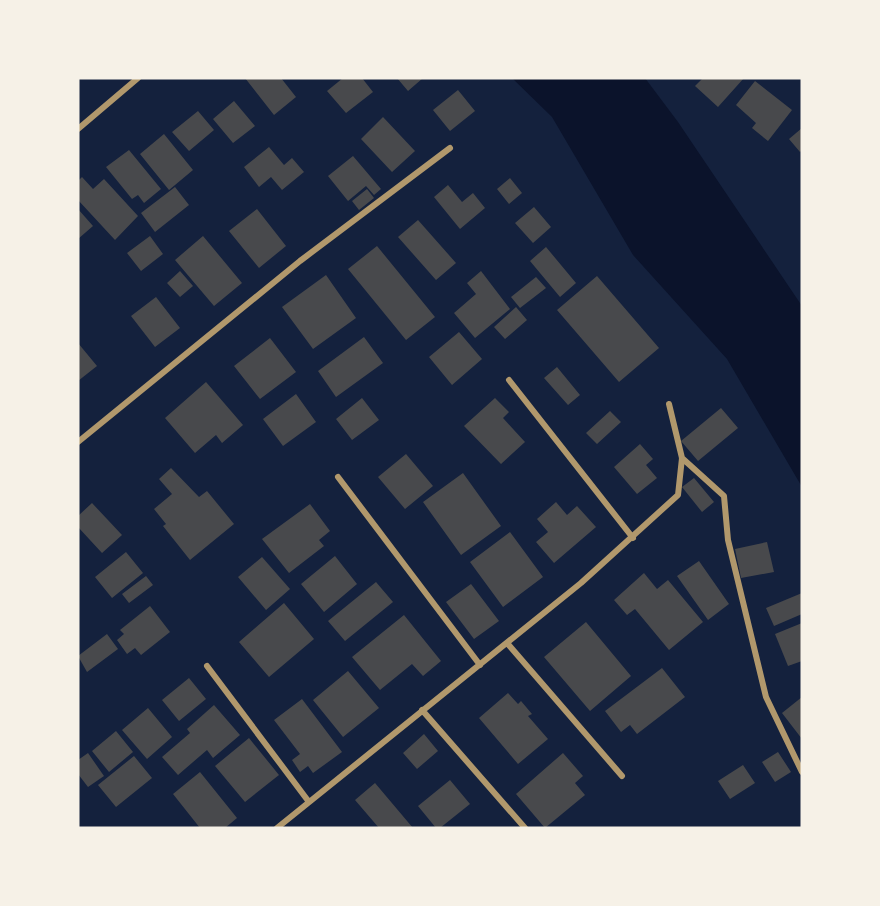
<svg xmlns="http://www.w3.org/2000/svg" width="880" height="906" viewBox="0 0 880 906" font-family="'Noto Serif',serif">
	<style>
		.water { fill: #0b132b }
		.building { fill: #48494c }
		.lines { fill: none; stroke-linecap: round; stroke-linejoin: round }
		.minor { stroke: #b1986c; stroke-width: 6 }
	</style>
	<rect width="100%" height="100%" fill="#14213d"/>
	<path class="water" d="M512,78H645L678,122L802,306V487L727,359L633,255L552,117Z"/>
	<path class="building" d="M245,78H281L296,97L274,115Z
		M343,78H362L373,92L346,113L327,91Z
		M397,78H423L408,91Z
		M703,78H744L718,107L695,86Z
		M755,81L792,110L768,141L752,128L756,123L736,105Z
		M458,90L475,111L450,131L433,110Z
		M234,101L255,126L233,143L213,119Z
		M198,111L214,130L189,151L172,132Z
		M383,117L415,151L392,172L361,139Z
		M802,128V150L800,152L789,139Z
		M164,134L193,170L169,190L140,154Z
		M269,147L284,165L292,158L304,172L282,190L271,177L259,187L244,167Z
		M129,150L161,189L144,203L138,195L132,199L106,167Z
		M353,156L381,189L374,195L366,186L348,201L328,176Z
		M82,177L93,189L104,179L138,216L115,240L78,200V181Z
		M510,178L522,193L509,204L497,189Z
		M448,185L462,202L473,193L485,208L460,229L434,197Z
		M175,187L189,205L155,232L141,213Z
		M367,189L374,198L359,210L352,201Z
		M534,207L551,227L533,243L515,223Z
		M78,209L93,226L78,239Z
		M257,209L286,246L259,268L229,231Z
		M418,220L456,263L436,280L398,237Z
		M150,236L163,254L141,271L127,253Z
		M203,236L242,283L214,306L175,260Z
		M377,246L435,317L406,340L348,269Z
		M546,247L576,283L560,297L530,261Z
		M180,271L193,286L180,297L167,283Z
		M481,271L510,309L475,338L454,313L476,294L467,283Z
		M326,275L356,318L313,349L282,307Z
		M597,276L659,348L619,382L557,310Z
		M536,277L546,288L520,308L511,297Z
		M156,297L180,328L155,347L131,316Z
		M516,307L527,320L505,339L494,327Z
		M459,332L482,359L452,385L429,357Z
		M364,337L383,363L336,397L318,371Z
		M270,338L296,372L260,399L234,366Z
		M78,343L97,366L78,381Z
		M557,367L580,395L568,405L544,378Z
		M206,382L243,425L222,443L216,435L195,453L165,418Z
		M296,394L316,422L283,446L263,419Z
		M362,398L379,420L352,440L336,419Z
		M495,398L509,412L503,418L525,442L501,464L464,426Z
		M721,408L738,428L698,461L681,441Z
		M610,411L621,422L597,444L586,433Z
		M640,444L653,459L646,465L657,478L637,494L614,467Z
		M406,454L433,486L405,509L378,477Z
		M171,468L199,497L207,491L234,524L190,560L163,526L166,524L154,509L172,494L159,479Z
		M463,473L501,526L461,555L423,502Z
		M694,478L714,502L702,512L682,487Z
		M556,502L567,515L577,506L596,527L554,563L536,542L548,532L537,519Z
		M92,503L122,535L102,553L78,527V516Z
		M310,504L330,531L319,540L324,546L289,573L262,539Z
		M510,532L543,577L503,607L470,562Z
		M767,542L774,572L741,578L735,549Z
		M126,552L143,573L112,598L95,577Z
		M335,556L357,584L324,612L301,584Z
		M262,557L290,589L266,610L238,577Z
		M699,561L729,604L708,620L677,576Z
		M644,573L657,589L668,580L703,622L669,650L635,609L627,615L614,600Z
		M146,576L153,585L129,603L122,594Z
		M376,582L393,602L345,641L328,621Z
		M471,584L499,621L474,639L446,602Z
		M802,593V614L774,626L766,608Z
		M284,603L314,639L269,677L239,642Z
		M150,606L170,632L141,655L135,648L127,654L117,640L124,634L120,630Z
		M404,615L441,661L423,676L412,664L380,690L352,657Z
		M586,622L631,676L590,711L544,657Z
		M802,623V661L788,666L775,634Z
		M107,634L118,649L87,672L78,656Z
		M662,668L685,697L637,734L630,725L621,732L605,711Z
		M348,671L379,708L343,737L313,700Z
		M189,678L206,699L179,721L162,700Z
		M508,693L518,704L521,701L532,714L528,716L548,739L518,764L479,718Z
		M802,697V739L782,713Z
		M302,699L342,752L313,773L308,766L300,772L292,760L300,754L274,720Z
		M214,705L240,735L213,758L207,750L178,775L162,757L190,733L187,729Z
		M148,708L172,737L147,759L122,730Z
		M116,731L133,752L109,772L92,751Z
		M424,734L438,751L417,769L403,753Z
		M249,738L279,775L245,802L215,766Z
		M778,752L791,772L775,782L762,762Z
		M88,753L104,776L88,787L78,774V760Z
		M563,753L583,776L575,783L585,795L545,828L516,794Z
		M134,756L152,778L116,807L98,785Z
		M743,765L755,783L730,799L718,781Z
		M200,772L237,818L225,828H200L173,794Z
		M450,780L470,804L440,828H436L418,806Z
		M375,783L413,828H379L355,800Z"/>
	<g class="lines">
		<path class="minor" d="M78,129L138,78
			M509,380L633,538
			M78,442L300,261L450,148
			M682,458L724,496L728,540L766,697L802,772
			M338,477L480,665
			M507,643L622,776
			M207,666L309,802
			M422,710L525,828
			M277,828L581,583L678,495L682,458L669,404"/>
	</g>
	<rect width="880" height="906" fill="none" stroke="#f6f1e7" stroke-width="159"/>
</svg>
